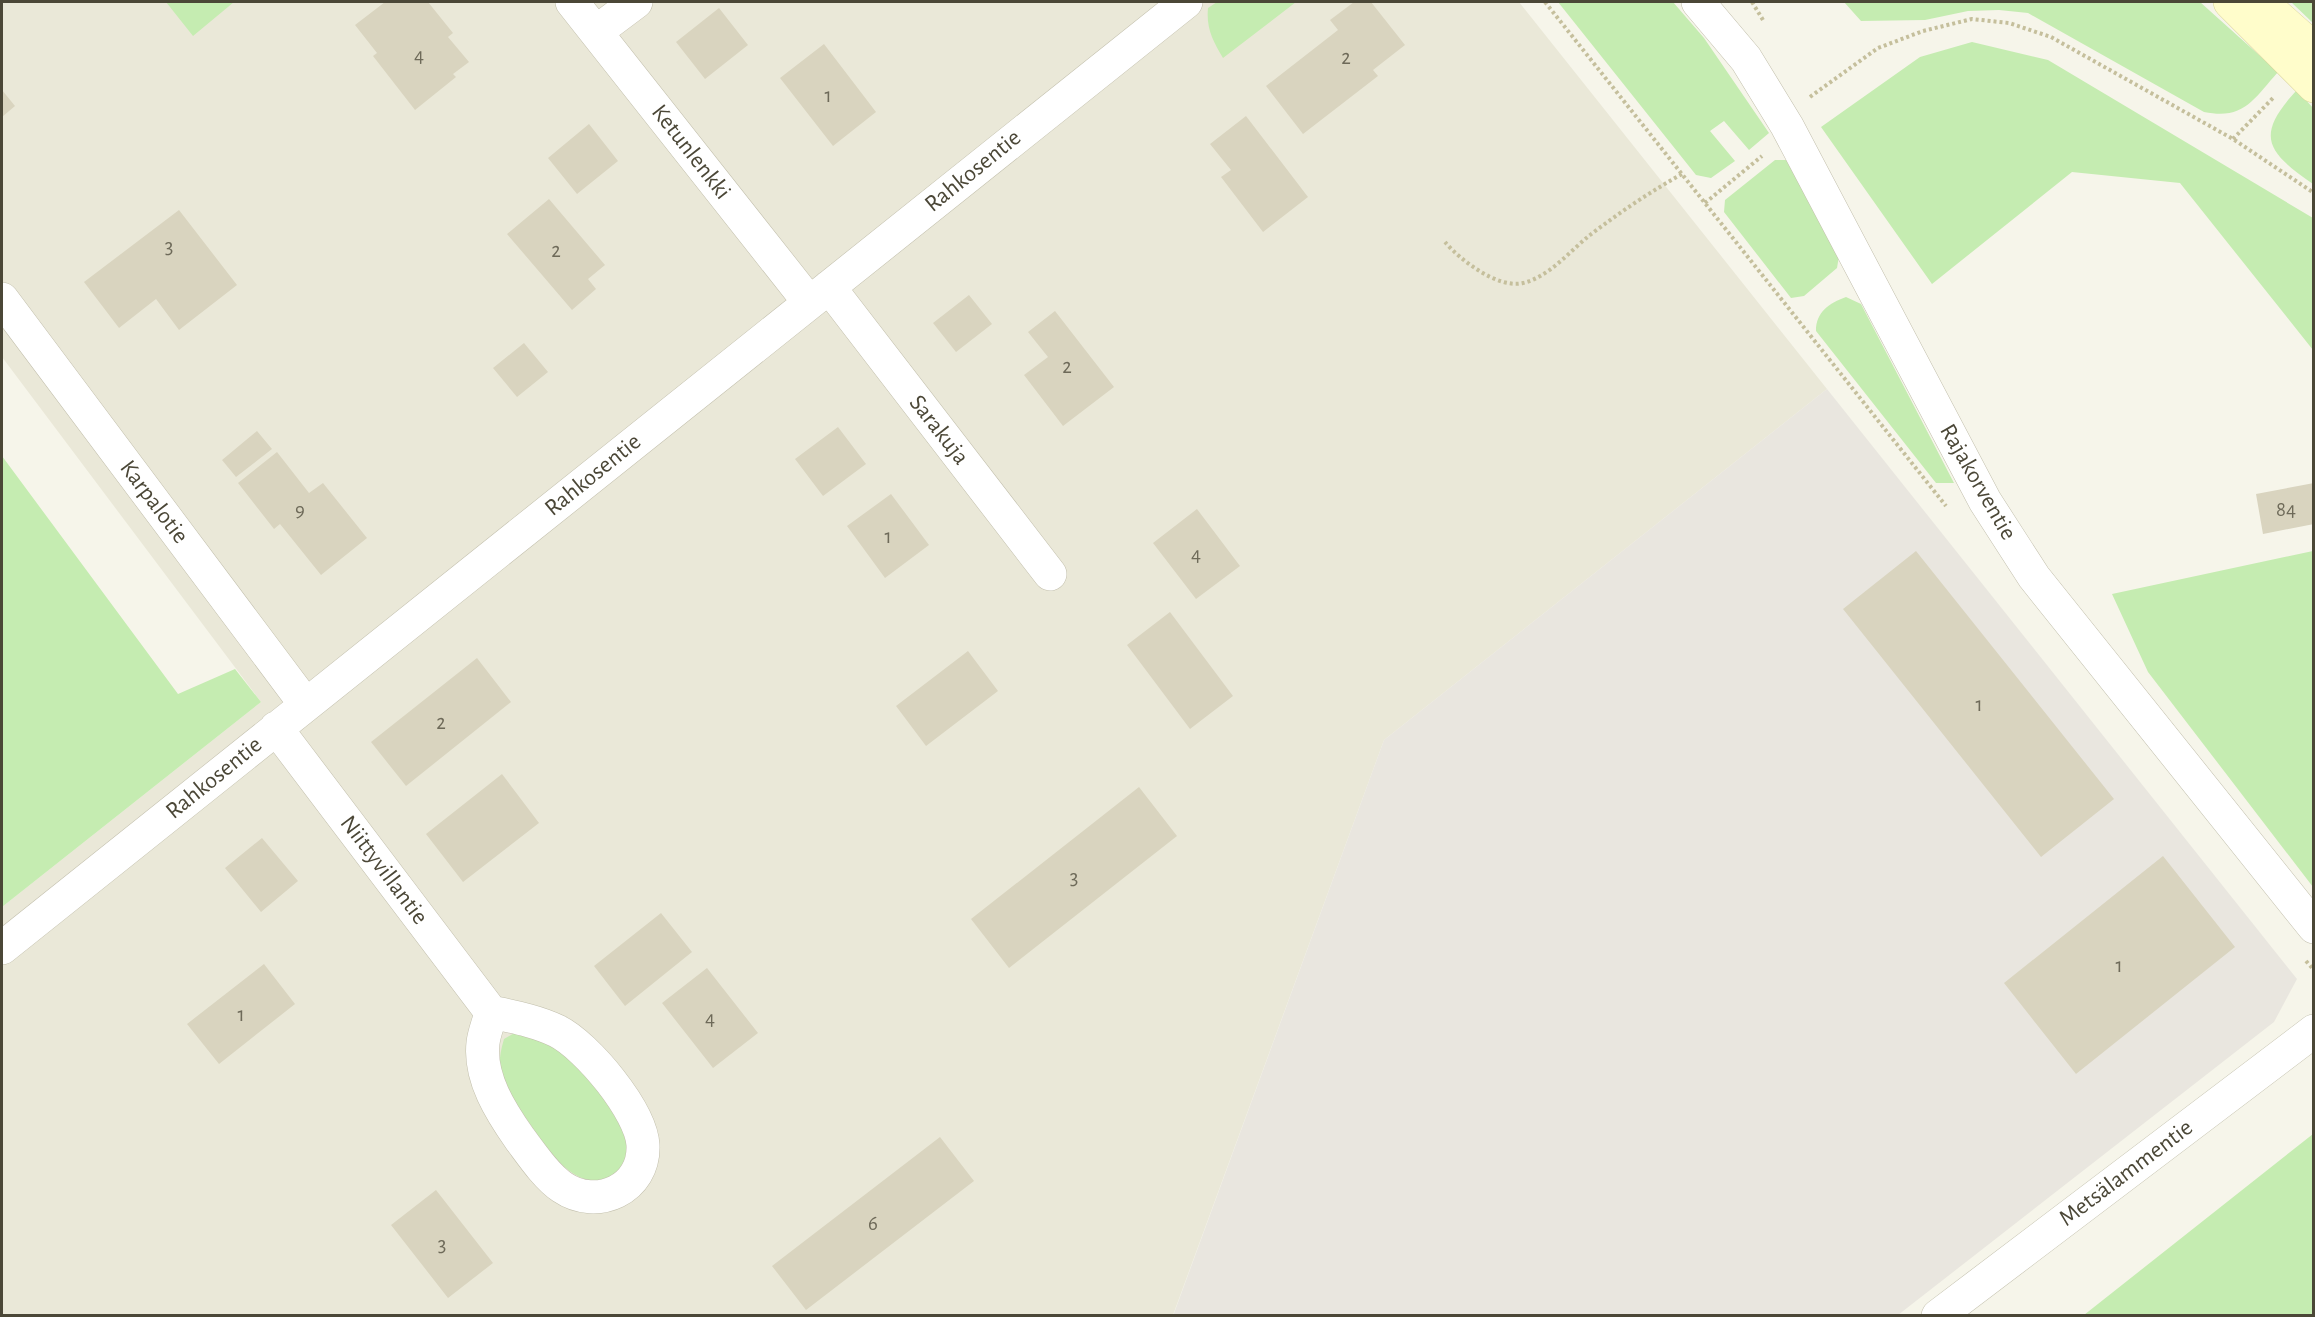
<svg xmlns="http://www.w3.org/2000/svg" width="2315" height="1317" viewBox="0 0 2315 1317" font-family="'Alegreya Sans',sans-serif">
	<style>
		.residential { fill: #eae8d8 }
		.industrial { fill: #e9e6df }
		.green { fill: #c5ecb1 }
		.building { fill: #d9d4bf }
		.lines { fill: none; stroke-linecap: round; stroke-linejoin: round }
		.minor-casing { stroke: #c2bfac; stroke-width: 34 }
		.secondary-casing { stroke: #d9d598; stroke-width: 34 }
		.path { stroke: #c5bf9c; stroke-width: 4; stroke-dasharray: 3 3; stroke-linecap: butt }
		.minor { stroke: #fff; stroke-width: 33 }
		.secondary { stroke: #fffdcb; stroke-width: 33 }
		.labels { text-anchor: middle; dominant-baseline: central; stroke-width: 4.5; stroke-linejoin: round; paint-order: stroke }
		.number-label { font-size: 21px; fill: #6e6a59 }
		.street-label { font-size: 24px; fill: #4b4737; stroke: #fff }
	</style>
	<rect width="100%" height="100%" fill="#f6f5ea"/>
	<path class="residential" d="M2,2H1519L1827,389L1384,740L1173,1315L2,1316V907L261,702L2,357Z"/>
	<path class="industrial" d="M1827,389L2297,979L2274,1022L1898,1315L1173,1316L1384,740Z"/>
	<path class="green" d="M166,2H234L193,36Z
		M1217,2H1296L1223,58C1213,41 1206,28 1208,8Z
		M1558,2H1673L1704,38L1769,133L1749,150L1724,121L1710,131L1735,161L1711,178L1696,175Z
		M1844,2H2200L2278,72C2253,100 2244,120 2204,112L2028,13L1999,10L1968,11L1925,20L1861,21Z
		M2291,2H2313V23Z
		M1972,42L2048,60L2313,218V350L2180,183L2072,172L1932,284L1821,127L1920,57Z
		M2297,90L2313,108V184C2267,152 2254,136 2297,90Z
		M1775,160H1787L1839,256L1837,268L1804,296L1791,298L1724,212L1725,200Z
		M1846,297L1861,304L1954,483H1936L1816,331C1816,312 1829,303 1846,297Z
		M2,456L178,694L235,669L261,702L2,907Z
		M2313,551H2314L2313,887L2148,672L2112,594Z
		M516,1032C529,1037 544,1040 555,1046C576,1058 630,1124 628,1147C627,1158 622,1173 611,1177C574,1194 545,1146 528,1121C507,1090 492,1078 504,1039Z
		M2313,1134V1315H2084Z"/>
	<path class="building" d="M385,2H428L453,33L448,37L469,62L453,74L456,77L415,110L373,56L377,53L355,25Z
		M1354,2H1371L1405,45L1373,70L1378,76L1303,134L1266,86L1338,30L1330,20Z
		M719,8L748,45L705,79L676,42Z
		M824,44L876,112L833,146L780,78Z
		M2,90L15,106L2,117Z
		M1246,116L1308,197L1263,232L1221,177L1231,170L1210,144Z
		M589,124L618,161L577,194L548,158Z
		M549,199L605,265L588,279L596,289L572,310L507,234Z
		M179,210L237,285L179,330L156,299L119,328L84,282Z
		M969,295L992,324L956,352L933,323Z
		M1055,311L1114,387L1063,426L1024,375L1048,357L1028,332Z
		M524,343L548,372L517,397L493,368Z
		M838,427L866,464L823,496L795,459Z
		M257,431L272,449L236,477L222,460Z
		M277,452L309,493L323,483L367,538L321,575L280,524L274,529L238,483Z
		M2314,483V524L2263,534L2256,494Z
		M891,494L929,545L885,578L847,526Z
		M1197,509L1240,566L1196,599L1153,543Z
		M1916,551L2114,799L2041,857L1843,609Z
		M1170,612L1233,696L1190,729L1127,645Z
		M968,651L998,691L926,746L896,706Z
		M477,658L511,702L406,786L371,742Z
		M502,774L539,823L463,882L426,834Z
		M1139,787L1177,836L1009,968L971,919Z
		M262,838L298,881L261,912L225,868Z
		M2163,856L2235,947L2076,1074L2004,983Z
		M661,913L692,952L625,1006L594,966Z
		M264,964L295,1004L219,1064L187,1024Z
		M707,968L758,1033L713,1068L662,1003Z
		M940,1137L974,1181L806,1310L772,1266Z
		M436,1190L493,1263L448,1298L391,1225Z"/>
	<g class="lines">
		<defs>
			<path id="minor" d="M572,2L809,302
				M1698,2L1746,59L1787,126L1985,501L2034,577L2314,927
				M596,32L636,2
				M829,287L1050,574
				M2,299L306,705
				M276,728L491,1012C489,1022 484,1033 483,1043C479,1078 501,1112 520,1139C532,1155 546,1176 562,1187C597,1211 645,1189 643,1145C641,1111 587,1046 557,1031C536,1021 514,1017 491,1012
				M2,948L1186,2
				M1938,1316L2314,1031"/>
			<path id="secondary" d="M2230,2L2314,86
				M2261,2L2314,49"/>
		</defs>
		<use href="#minor" class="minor-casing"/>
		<use href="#secondary" class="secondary-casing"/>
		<path class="path" d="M1545,2L1946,506
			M1752,2L1763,20
			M1810,97L1878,48L1923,31L1972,19L2009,23L2051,37L2233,139L2314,193
			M2233,139L2274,97
			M1705,203L1762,156
			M1445,242C1460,260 1498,289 1523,283C1549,277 1570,251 1590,235C1620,212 1650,192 1682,174
			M2306,961L2314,970"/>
		<use href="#minor" class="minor"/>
		<use href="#secondary" class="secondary"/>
	</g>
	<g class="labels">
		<g class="number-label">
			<text x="419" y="55">4</text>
			<text x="1346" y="57">2</text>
			<text x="828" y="95">1</text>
			<text x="169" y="246">3</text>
			<text x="556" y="250">2</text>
			<text x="1067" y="366">2</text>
			<text x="300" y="509">9</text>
			<text x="2286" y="509">84</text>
			<text x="888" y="536">1</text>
			<text x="1196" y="554">4</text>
			<text x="1979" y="704">1</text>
			<text x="441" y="722">2</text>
			<text x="1074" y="877">3</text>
			<text x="2119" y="965">1</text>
			<text x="241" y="1014">1</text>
			<text x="710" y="1018">4</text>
			<text x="873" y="1223">6</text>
			<text x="442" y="1244">3</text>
		</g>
		<g class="street-label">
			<text transform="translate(691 152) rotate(52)">Ketunlenkki</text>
			<text transform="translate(973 171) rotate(-39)">Rahkosentie</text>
			<text transform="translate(939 430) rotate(52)">Sarakuja</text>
			<text transform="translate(593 475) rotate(-39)">Rahkosentie</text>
			<text transform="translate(1978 482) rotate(60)">Rajakorventie</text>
			<text transform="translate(154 502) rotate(53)">Karpalotie</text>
			<text transform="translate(214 778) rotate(-39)">Rahkosentie</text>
			<text transform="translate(384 870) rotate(53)">Niittyvillantie</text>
			<text transform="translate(2126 1173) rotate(-37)">Metsälammentie</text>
		</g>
	</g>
	<rect width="2315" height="1317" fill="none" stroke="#4b4737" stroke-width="6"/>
</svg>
